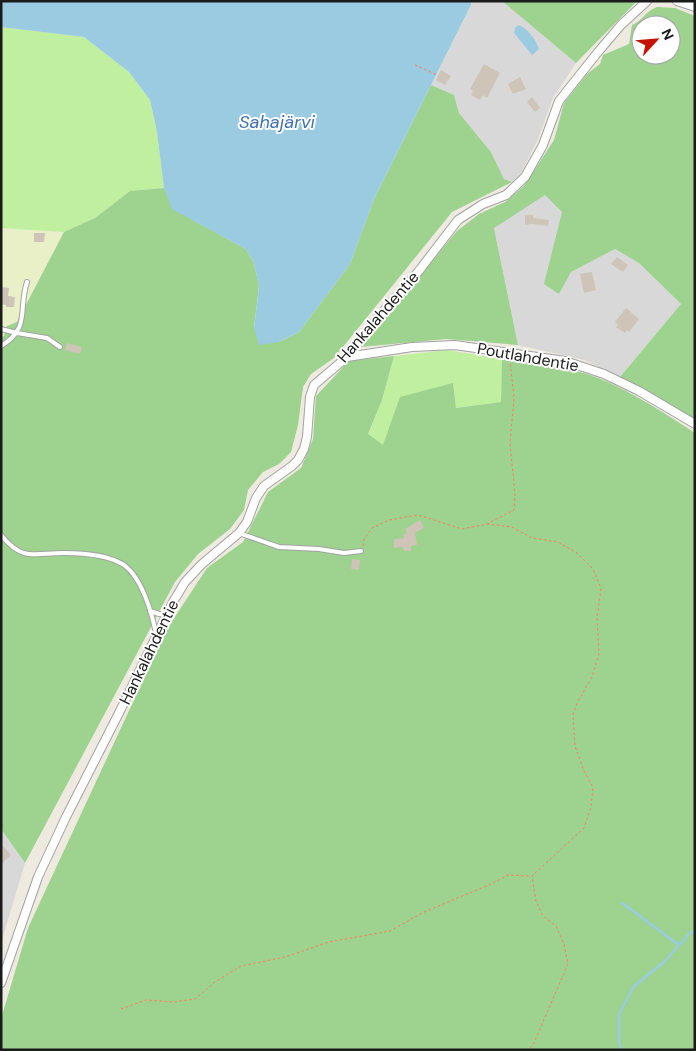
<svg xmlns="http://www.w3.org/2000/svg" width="696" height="1051" viewBox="0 0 696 1051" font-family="'DM Sans',sans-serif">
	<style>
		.residential { fill: #d9d8d8 }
		.farmland { fill: #e9f0c8 }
		.grass { fill: #bfef9f }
		.forest { fill: #9dd28f; fill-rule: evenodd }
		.water { fill: #9acbe1 }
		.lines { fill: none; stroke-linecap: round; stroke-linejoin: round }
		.stream { stroke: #9acbe1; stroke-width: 2.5 }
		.building { fill: #cec4b8 }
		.lane-casing { stroke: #a2a2a2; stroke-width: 6 }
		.street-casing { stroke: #a2a2a2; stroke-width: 10 }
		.path { stroke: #ff7d5f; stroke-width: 1; stroke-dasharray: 2.5 2.5; stroke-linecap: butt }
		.lane { stroke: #fff; stroke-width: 4 }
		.street { stroke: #fff; stroke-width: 8 }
		.labels { text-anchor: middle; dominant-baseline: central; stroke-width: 4; stroke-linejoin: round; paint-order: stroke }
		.street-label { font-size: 16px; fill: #1b1b1b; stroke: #fff }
		.water-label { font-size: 18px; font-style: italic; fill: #3f70b4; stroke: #fff }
	</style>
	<rect width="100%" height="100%" fill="#eeeadf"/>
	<path class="residential" d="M471,1H502L576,63L553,98L538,139L520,175L512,182L504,179L491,152L459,113L454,95L431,85L471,5Z
		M545,194L562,212L559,294L571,272L615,249L639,263L681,304L620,377L584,360L518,345L494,227Z
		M1,829L25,863L1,943Z"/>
	<path class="farmland" d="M1,228L64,232L17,322L7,326L4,336L1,338Z"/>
	<path class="grass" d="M1,27L84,37L129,72L150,100L157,132L164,188L130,191L95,218L64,232L1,228Z
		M447,350L502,359L501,402L456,408L453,383L383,446L368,435L382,400L394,356Z"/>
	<path class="forest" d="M502,1H637L576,63Z
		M657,7L675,8L695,16V421L620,377L681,304L639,263L615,249L571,272L559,294L544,284L562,212L545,195L494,228L518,345L446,339L361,347L457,231L479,214L505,202L524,186L554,140L564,103L587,74L600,64L603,55L629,44L632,25C644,20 644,12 657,7ZM641,25H671V55H641Z
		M431,85L454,95L459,113L491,152L504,179L512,182L452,212L334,358L311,374L303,387L298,425L291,452L279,464L263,472L248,490L244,510L230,529L198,554L175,582L25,863L1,829V338L4,336L7,326L17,322L64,232L95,218L130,191L164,188L173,209L246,249L254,263L259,286L254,328L279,342L299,332L350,264L374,199Z
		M394,356L382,400L368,434L383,445L400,397L453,383L456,408L501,402L502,359C534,363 571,367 601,379C634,393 664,413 695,433V1050H1V1019L28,928L167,629L207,568L243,542L268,492L301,468L313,439L316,396L349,361Z"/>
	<path class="water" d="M1,1H471V5L374,199L350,264L299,332L279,342L259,345L254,328L259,287L254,263L246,249L172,209L164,188L157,132L150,100L129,72L84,37L1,27Z
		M518,25C527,27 536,40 539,49L532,55L514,33L515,28Z"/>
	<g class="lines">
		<path class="stream" d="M622,903L679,945
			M621,1050L619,1041V1014L634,986L664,962L688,935L695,930"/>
	</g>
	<path class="building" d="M484,64L500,73L487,98L483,95L480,100L471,95L473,91L470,89Z
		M441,70L451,76L445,85L436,80Z
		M520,77L526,89L513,94L508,84Z
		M532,97L540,108L535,112L527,102Z
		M525,215H533V218L549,220L548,226L532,224L525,225Z
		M34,233H45L44,242H34Z
		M617,257L628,265L623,272L611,264Z
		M592,272L596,290L584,293L580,274Z
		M1,287L9,288L8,296L15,297L14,307H6V305L1,304Z
		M626,308L639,319L629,332L627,330L625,333L616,327L618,325L615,322Z
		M67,343L82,347L80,354L65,350Z
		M420,520L424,528L415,533L417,545L411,546V551H404L403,547L394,548V539L404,538L403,535L407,533L405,529Z
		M352,559L360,560L359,570L351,569Z
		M1,844L11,855L1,864Z"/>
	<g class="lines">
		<defs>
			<path id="lane" d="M1,329L17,333L47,338L60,347
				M1,346C31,328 18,309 27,282
				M239,533L279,547L319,549L344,553L361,551
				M1,535C23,562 34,553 64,553C82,553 108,555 124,565C142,578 152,613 156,634
				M150,611L159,614L167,615"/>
			<path id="street" d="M677,1L695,7
				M347,357L412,347L455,345L565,361L604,374L639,391L695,424
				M1,983L38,877L66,817L120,711L173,602L185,582L202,564L239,533L247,522L256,498L264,486L292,466L298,460L304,449L307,437L310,397L314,385L347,357L374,322L418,272L458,220L483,204L506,195L525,177L543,145L559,101L598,52L621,25L647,1"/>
		</defs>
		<use href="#lane" class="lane-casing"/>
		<use href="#street" class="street-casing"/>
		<path class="path" d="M415,65L437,75
			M487,524L512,527L532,538L558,542L577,553L593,569L601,588L597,617L599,654L592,677L578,701L573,714L575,746L584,771L593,787L591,807L584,828L532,876L536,901L543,916L556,926L564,944L568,964L542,1024L533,1045L528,1050
			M363,546L364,539L372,528L389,520L418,515L462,529L487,524L514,510L515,494L510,443L514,398L510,360
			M121,1009L146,1000L173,1002L195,999L215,982L241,966L285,957L329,942L390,931L422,913L491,884L508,875L531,876"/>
		<use href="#lane" class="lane"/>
		<use href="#street" class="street"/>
	</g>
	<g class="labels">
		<g class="street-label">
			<text transform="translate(378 317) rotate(-49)">Hankalahdentie</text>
			<text transform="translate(528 357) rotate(10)">Poutlahdentie</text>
			<text transform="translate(149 652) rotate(-64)">Hankalahdentie</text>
		</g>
		<g class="water-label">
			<text x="277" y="122">Sahajärvi</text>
		</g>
	</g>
	<rect width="696" height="1051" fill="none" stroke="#1b1b1b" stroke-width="5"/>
	<g transform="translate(656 40) rotate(64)"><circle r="24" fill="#ffffff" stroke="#a4a4a4"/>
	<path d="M0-4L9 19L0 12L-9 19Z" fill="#c61100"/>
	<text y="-8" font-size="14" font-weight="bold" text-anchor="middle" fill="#1b1b1b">N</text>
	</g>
</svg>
